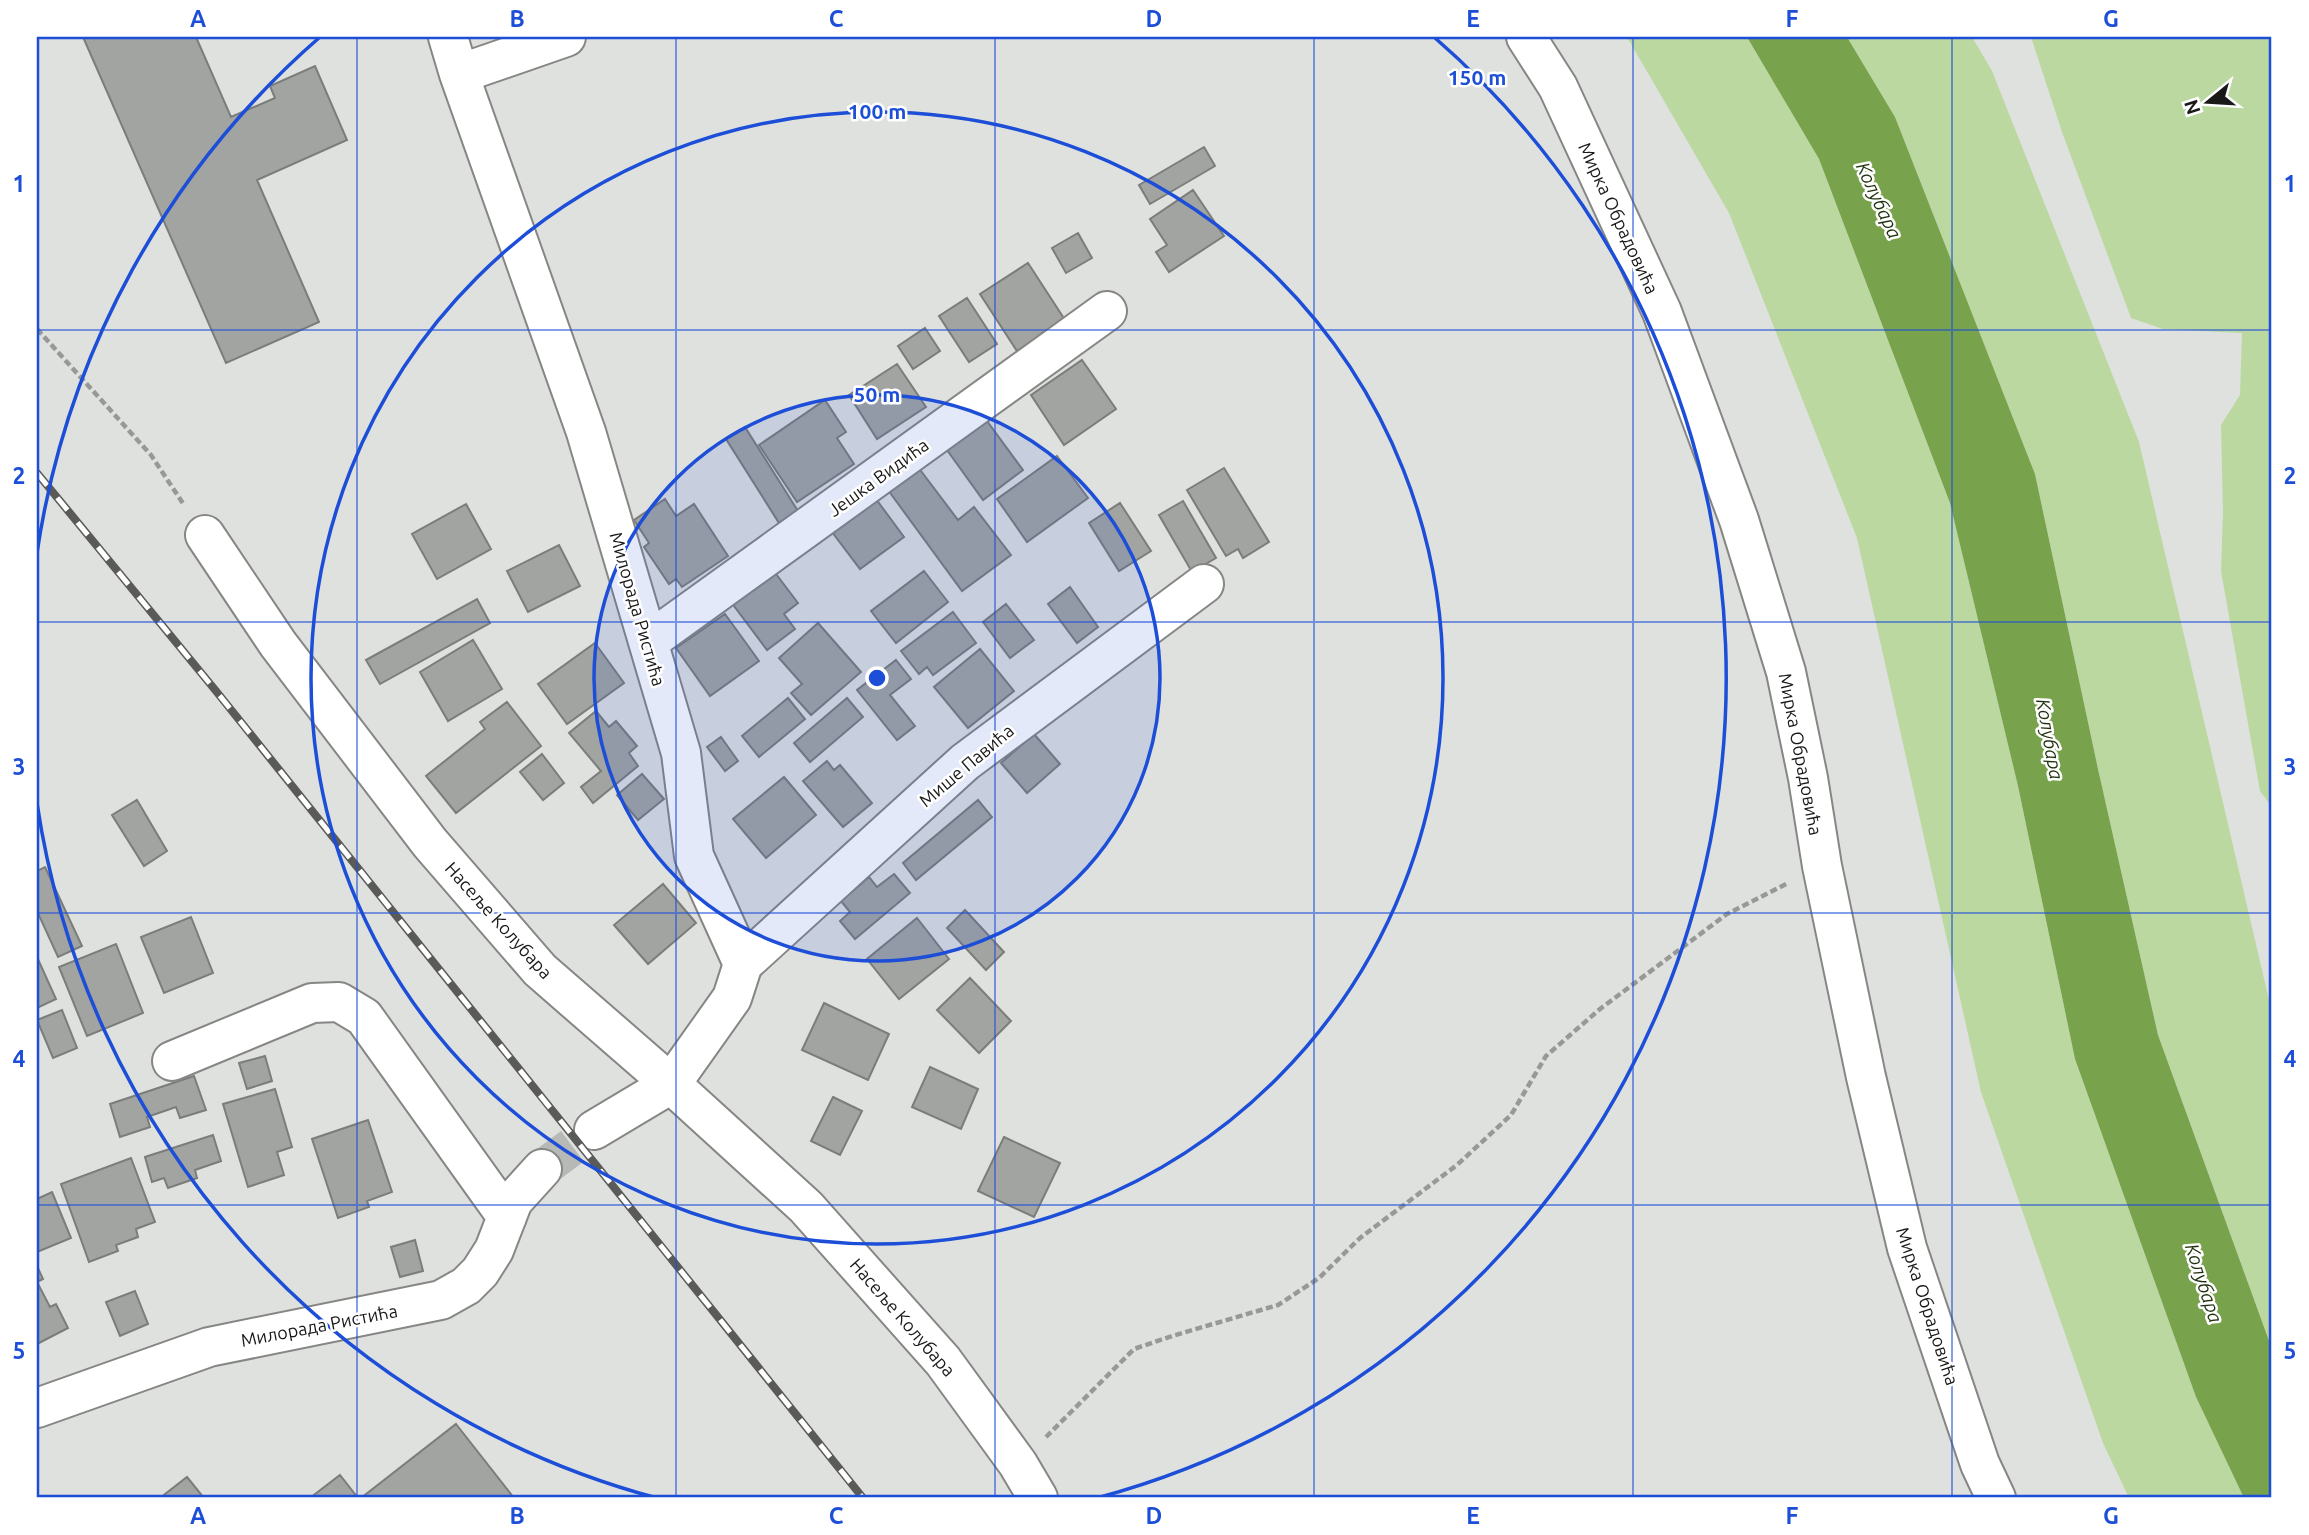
<svg xmlns="http://www.w3.org/2000/svg" width="2309" height="1535" viewBox="0 0 2309 1535" font-family="Ubuntu,sans-serif">
	<style>
		.green { fill: #bad8a0 }
		.water { fill: #78a34c }
		.building { fill: #a2a4a1; stroke: #7b7d7a; stroke-width: 2 }
		.lines { fill: none; stroke-linecap: round; stroke-linejoin: round }
		.minor-tunnel { stroke: #b7b9b6; stroke-width: 38; stroke-dasharray: 38 19; stroke-linecap: butt }
		.minor-casing { stroke: #868784; stroke-width: 42 }
		.path { stroke: #989997; stroke-width: 4.5; stroke-dasharray: 7 3.5; stroke-linecap: butt }
		.minor { stroke: #fff; stroke-width: 38 }
		.rail-casing { stroke: #5a5a59; stroke-width: 8 }
		.rail { stroke: #fff; stroke-width: 5; stroke-dasharray: 16; stroke-linecap: butt }
		.grid { fill: none; stroke: #1d4ed8; stroke-width: 2; stroke-opacity: 0.55 }
		.ring { fill: none; stroke: #1d4ed8; stroke-width: 3.5 }
		.labels { text-anchor: middle; dominant-baseline: central; stroke-width: 5; stroke-linejoin: round; paint-order: stroke }
		.street-label { font-size: 18px; fill: #191918; stroke: #fff }
		.water-label { font-size: 19px; font-style: italic; fill: #1f310c; stroke: #fff }
		.centre { fill: #1d4ed8; stroke: #fff; stroke-width: 3.5 }
		.ring-label { font-size: 21px; text-anchor: middle; font-weight: bold; fill: #1d4ed8; stroke: #fff; stroke-width: 5; stroke-linejoin: round; paint-order: stroke }
		.neatline { fill: none; stroke: #1d4ed8; stroke-width: 2.5 }
		.grid-label { font-size: 23px; text-anchor: middle; font-weight: bold; fill: #1d4ed8 }
	</style>
	<rect width="100%" height="100%" fill="#dfe1de"/>
	<path class="green" d="M1627,37H1747L1819,159L1950,503L2018,786L2075,1059L2196,1397L2244,1498H2129L2103,1443L1981,1092L1857,538L1729,213Z
		M1847,37H1972L1992,71L2139,442L2272,1013V1349L2158,1035L2098,769L2035,474L1895,117Z
		M2031,37H2272V807L2260,791L2221,571L2223,512L2221,425L2240,395L2242,333L2163,329L2131,318L2062,132Z"/>
	<path class="water" d="M1747,37H1847L1895,117L2035,474L2098,769L2158,1035L2272,1349V1498H2244L2196,1397L2075,1059L2018,786L1950,503L1819,159Z"/>
	<path class="building" d="M83,37H196L231,117L275,98L270,86L315,66L347,140L257,180L319,322L226,363Z
		M1204,147L1215,166L1150,204L1139,185Z
		M1193,190L1224,236L1169,272L1156,252L1167,245L1150,219Z
		M1078,233L1092,258L1066,273L1052,248Z
		M1028,263L1065,320L1017,351L980,294Z
		M967,298L997,344L969,362L939,316Z
		M925,328L940,351L913,369L898,346Z
		M1082,360L1116,409L1064,445L1031,395Z
		M897,364L926,407L877,439L849,395Z
		M825,400L846,432L837,438L854,464L797,502L759,445Z
		M987,421L1023,470L983,500L947,450Z
		M745,427L798,511L779,523L726,439Z
		M1057,456L1088,498L1027,542L997,499Z
		M918,467L958,520L974,507L1011,555L962,591L888,490Z
		M1224,468L1269,542L1243,558L1238,549L1226,556L1187,490Z
		M665,499L676,516L694,504L728,556L682,587L676,579L669,584L644,547L649,543L634,520Z
		M876,499L904,537L860,569L832,532Z
		M1183,501L1216,558L1192,572L1159,515Z
		M1120,503L1151,551L1119,571L1089,523Z
		M466,504L491,549L437,579L412,534Z
		M559,545L580,586L528,612L507,571Z
		M773,570L798,603L784,614L795,629L767,650L731,602Z
		M924,571L948,602L896,643L871,611Z
		M1070,587L1098,627L1077,643L1048,604Z
		M477,599L490,623L380,684L366,660Z
		M1006,604L1034,640L1010,658L983,622Z
		M953,612L976,643L933,675L927,667L919,674L901,651Z
		M725,614L759,661L710,696L676,648Z
		M818,623L861,672L811,715L791,693L802,684L779,658Z
		M473,640L502,689L448,721L420,672Z
		M595,643L624,683L567,724L538,684Z
		M980,649L1014,691L968,728L934,687Z
		M896,660L911,679L890,695L915,726L897,740L857,690Z
		M788,698L805,719L759,757L742,736Z
		M847,698L863,717L810,762L794,743Z
		M507,702L541,746L456,813L426,776L485,729L480,722Z
		M596,711L609,727L616,721L637,746L629,753L638,766L593,803L581,787L601,771L569,733Z
		M1034,734L1060,764L1027,793L1001,763Z
		M721,737L738,761L725,771L707,747Z
		M542,754L564,783L543,800L520,772Z
		M827,761L834,770L840,765L872,803L843,827L803,781Z
		M642,774L664,799L638,820L617,795Z
		M784,777L816,815L766,858L733,819Z
		M137,800L167,851L144,866L112,815Z
		M978,800L992,817L916,880L903,863Z
		M45,867L82,946L58,957L37,911V871Z
		M894,874L910,893L855,939L840,921L850,912L841,901L869,877L877,887Z
		M663,884L696,923L648,964L614,925Z
		M965,910L1004,952L986,970L947,928Z
		M191,917L213,973L164,993L141,937Z
		M917,918L949,959L899,999L867,959Z
		M116,944L143,1013L87,1036L59,967Z
		M37,957L56,999L37,1008Z
		M970,978L1011,1021L979,1053L937,1010Z
		M824,1003L889,1034L868,1080L802,1050Z
		M62,1010L77,1048L53,1058L37,1020Z
		M265,1056L272,1081L247,1089L239,1063Z
		M930,1067L978,1089L961,1129L912,1107Z
		M194,1076L206,1110L180,1118L176,1107L147,1117L150,1127L120,1137L110,1104Z
		M275,1089L292,1147L277,1152L284,1175L248,1187L223,1104Z
		M833,1097L862,1111L840,1155L811,1141Z
		M368,1120L392,1192L367,1201L369,1207L338,1218L312,1139Z
		M213,1135L221,1161L195,1170L197,1178L168,1188L164,1178L152,1182L145,1157Z
		M1004,1137L1060,1163L1034,1217L978,1191Z
		M131,1158L155,1222L136,1229L138,1237L116,1245L118,1251L89,1262L61,1184Z
		M52,1192L71,1238L37,1252V1199Z
		M415,1240L423,1271L400,1277L391,1247Z
		M37,1266L43,1279L37,1282L50,1307L56,1304L68,1328L37,1344Z
		M135,1291L148,1324L120,1336L106,1302Z
		M456,1424L514,1498H361Z
		M340,1475L358,1498H310Z
		M187,1477L204,1498H160Z"/>
	<g class="lines">
		<path class="minor-tunnel" d="M542,1169L594,1130"/>
		<defs>
			<path id="minor" d="M448,37L459,74L586,432L681,753L694,856L743,964L732,998L671,1084L594,1130
				M1526,37L1558,87L1662,312L1739,520L1786,672L1808,778L1822,866L1866,1077L1907,1248L1980,1464L1996,1498
				M459,74L566,37
				M205,535L278,644L430,843L540,970L671,1084L806,1207L943,1361L1018,1464L1038,1498
				M648,642L1107,311
				M743,964L965,762L1204,584
				M172,1061L312,1003L339,1002L364,1017L507,1217
				M37,1408L209,1347L441,1300L466,1286L480,1272L494,1250L513,1201L542,1169"/>
		</defs>
		<use href="#minor" class="minor-casing"/>
		<path class="path" d="M37,329L151,455L184,505
			M1046,1437L1134,1349L1172,1336L1278,1305L1319,1278L1360,1238L1457,1165L1511,1115L1546,1056L1600,1009L1727,914L1788,883"/>
		<use href="#minor" class="minor"/>
		<defs>
			<path id="rail" d="M37,473L216,691L863,1498"/>
		</defs>
		<use href="#rail" class="rail-casing"/>
		<use href="#rail" class="rail"/>
	</g>
	<path class="grid" d="M357,37V1498M676,37V1498M995,37V1498M1314,37V1498M1633,37V1498M1952,37V1498M37,330H2272M37,622H2272M37,913H2272M37,1205H2272"/>
	<circle cx="877" cy="678" r="283" fill="#1d4ed8" fill-opacity=".12"/>
	<g class="ring">
		<circle cx="877" cy="678" r="283"/>
		<circle cx="877" cy="678" r="566"/>
		<path d="M657 1498A849 849 0 0 1 37 803M37 553A849 849 0 0 1 320 37M1434 37A849 849 0 0 1 1097 1498"/>
	</g>
	<g class="labels">
		<g class="street-label">
			<text transform="translate(1619 218) rotate(65)">Мирка Обрадовића</text>
			<text transform="translate(878 477) rotate(-36)">Јешка Видића</text>
			<text transform="translate(638 609) rotate(74)">Милорада Ристића</text>
			<text transform="translate(1801 754) rotate(79)">Мирка Обрадовића</text>
			<text transform="translate(966 765) rotate(-40)">Мише Павића</text>
			<text transform="translate(499 920) rotate(48)">Насеље Колубара</text>
			<text transform="translate(1928 1306) rotate(72)">Мирка Обрадовића</text>
			<text transform="translate(903 1317) rotate(49)">Насеље Колубара</text>
			<text transform="translate(319 1325) rotate(-11)">Милорада Ристића</text>
		</g>
		<g class="water-label">
			<text transform="translate(1879 200) rotate(65)">Колубара</text>
			<text transform="translate(2050 739) rotate(80)">Колубара</text>
			<text transform="translate(2204 1283) rotate(72)">Колубара</text>
		</g>
	</g>
	<circle cx="877" cy="678" r="10" class="centre"/>
	<g class="ring-label">
		<text x="1477" y="85">150 m</text>
		<text x="877" y="119">100 m</text>
		<text x="877" y="402">50 m</text>
	</g>
	<rect width="2309" height="1535" fill="none" stroke="#ffffff" stroke-width="77"/>
	<g transform="translate(2208 102) rotate(252)" stroke="#ffffff" stroke-width="5" paint-order="stroke">
	<path d="M0-5L12 26L0 18L-12 26Z" fill="#191918"/>
	<text y="-10" font-size="19" font-weight="bold" text-anchor="middle" fill="#191918">N</text>
	</g>
	<rect x="38" y="38" width="2232" height="1458" class="neatline"/>
	<g class="grid-label">
		<text x="198" y="27">A</text>
		<text x="517" y="27">B</text>
		<text x="836" y="27">C</text>
		<text x="1154" y="27">D</text>
		<text x="1473" y="27">E</text>
		<text x="1792" y="27">F</text>
		<text x="2111" y="27">G</text>
		<text x="19" y="192">1</text>
		<text x="2290" y="192">1</text>
		<text x="19" y="484">2</text>
		<text x="2290" y="484">2</text>
		<text x="19" y="775">3</text>
		<text x="2290" y="775">3</text>
		<text x="19" y="1067">4</text>
		<text x="2290" y="1067">4</text>
		<text x="19" y="1359">5</text>
		<text x="2290" y="1359">5</text>
		<text x="198" y="1524">A</text>
		<text x="517" y="1524">B</text>
		<text x="836" y="1524">C</text>
		<text x="1154" y="1524">D</text>
		<text x="1473" y="1524">E</text>
		<text x="1792" y="1524">F</text>
		<text x="2111" y="1524">G</text>
	</g>
</svg>
